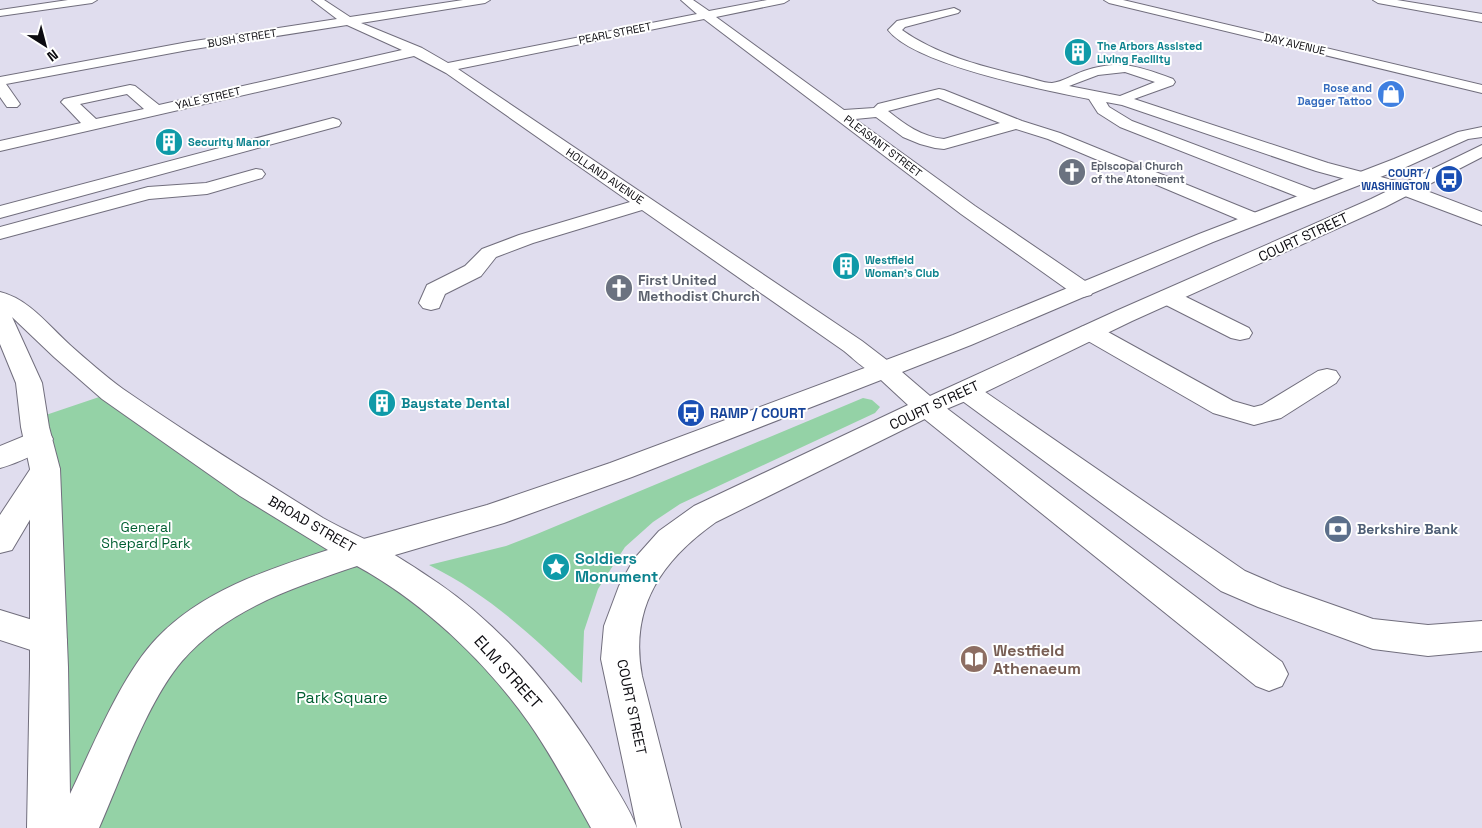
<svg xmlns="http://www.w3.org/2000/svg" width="1482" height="828" viewBox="0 0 1482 828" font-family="'Space Grotesk',sans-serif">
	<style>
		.green { fill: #94d2a6 }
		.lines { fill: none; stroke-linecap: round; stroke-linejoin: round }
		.minor-casing { stroke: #716e7d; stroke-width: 2 }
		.major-casing { stroke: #716e7d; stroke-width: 2 }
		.highway-casing { stroke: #716e7d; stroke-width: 2 }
		.minor { fill: #fff; fill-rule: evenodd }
		.major { fill: #fff; fill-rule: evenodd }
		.highway { fill: #fff; fill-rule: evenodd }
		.labels { text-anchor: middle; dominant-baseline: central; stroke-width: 4; stroke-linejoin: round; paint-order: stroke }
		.far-street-label { font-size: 11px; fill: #0c0b10; stroke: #fff }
		.far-culture-label { font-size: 11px; font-weight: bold; fill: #0d838f; stroke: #fff; text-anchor: start }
		.far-shop-label { font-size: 11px; font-weight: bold; fill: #366cbe; stroke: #fff; text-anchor: end }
		.far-worship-label { font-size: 11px; font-weight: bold; fill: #5b616d; stroke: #fff; text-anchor: start }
		.far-transit-label { font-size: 11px; font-weight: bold; fill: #164399; stroke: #fff; text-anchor: end }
		.street-label { font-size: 14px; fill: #0c0b10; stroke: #fff }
		.worship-label { font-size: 14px; font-weight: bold; fill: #5b616d; stroke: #fff; text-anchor: start }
		.culture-label { font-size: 14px; font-weight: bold; fill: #0d838f; stroke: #fff; text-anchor: start }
		.transit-label { font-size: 14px; font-weight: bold; fill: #164399; stroke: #fff; text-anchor: start }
		.park-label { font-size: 14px; fill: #005f31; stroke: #fff }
		.service-label { font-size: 14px; font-weight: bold; fill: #4e5e75; stroke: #fff; text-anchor: start }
		.near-culture-label { font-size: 16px; font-weight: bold; fill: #0d838f; stroke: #fff; text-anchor: start }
		.near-education-label { font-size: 16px; font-weight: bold; fill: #785e54; stroke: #fff; text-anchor: start }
		.near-street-label { font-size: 16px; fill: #0c0b10; stroke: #fff }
		.near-park-label { font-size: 16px; fill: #005f31; stroke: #fff }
	</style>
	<rect width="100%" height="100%" fill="#e0ddee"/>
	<path class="green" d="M111,393L479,638L615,828H48L34,419Z
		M863,398L872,400L880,407L875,413L680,504L653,522L625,547L598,589L584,631L582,683C532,636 491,596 429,565L506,546L537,534Z"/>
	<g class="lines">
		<defs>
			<path id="minor" d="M68,0H97L92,3L0,16V10Z
				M312,0H324L350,17L463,0H490L485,3L361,23L422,48L448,63L697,14L681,0H693L709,11L767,0H789L784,3L716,17L844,110L874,108L878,104L939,89L944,90L1022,121L1060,133L1261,215L1264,219L1261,223L1254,225L1247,223L1048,139L1016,129L944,149L935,148L920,144L903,137L876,117L855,119L975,206L1091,285L1094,290L1091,295L1083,297L1075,295L961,214L704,19L458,69L862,341L892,364L896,369L892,374C872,379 859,363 844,351L642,210L533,243L496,257L481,276L445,294L439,308L431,310L423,308L419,303L427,285L465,266L482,249L519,235L630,202L446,73L414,56L0,151V141L81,123L64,105L61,102L64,99L130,85L135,86L159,105L402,50L347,25L188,50L6,84L20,104L17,107H7L0,97V77L188,42L337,19ZM127,94L144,109L96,119L80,104ZM938,98L1000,123L944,139C922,137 904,124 888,111Z
				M1104,0H1123L1482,85V93L1109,3Z
				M1373,0H1397L1482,14V22L1378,3Z
				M954,8L960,11L958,13L905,27L902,30C937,55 981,66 1022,76C1031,78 1043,83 1052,83C1062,82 1075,74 1084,71C1120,59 1140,67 1173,79L1175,82L1173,85L1134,99L1328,163L1411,185L1482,212V225L1397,193L1316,171L1122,105L1106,102L1109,107L1132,121L1320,192L1322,196L1320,200L1313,202L1306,200L1120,127L1098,113L1089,99C1044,90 915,65 888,30L897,21ZM1125,72L1155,82L1120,96L1069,86L1098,75Z
				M333,118L339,120L341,123L339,126L0,218V206Z
				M256,169L262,170L265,174L262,178L207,194L149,199L0,239V227L148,187L206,183Z
				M1168,290L1176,292L1249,328L1252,333L1249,338L1240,340L1231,338L1160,302L1157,297L1160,292Z
				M1090,325L1099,327L1233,401L1254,407L1262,405L1318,371L1327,369L1336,371L1340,377L1336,383L1281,418L1254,425L1213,413L1081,337L1078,332L1081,327Z
				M966,383L975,385L1245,571L1282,587L1373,619L1428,625L1482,621V651L1428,656L1373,649L1258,607L1221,591L957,397L953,391L957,385Z
				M927,398L937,401L1282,662L1288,674L1282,686L1269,691L1256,686L917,413L913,407L917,401Z
				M39,430L49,432L53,439C45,452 15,464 0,468V446Z
				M45,459L55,462L60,469L12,550L0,553V515L35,462Z
				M0,610L62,629L67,640L62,651L49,656L0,640Z"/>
			<path id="major" d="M1482,127V137L1468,139L1406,167L1213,242L971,345L902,372L930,396L1116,311L1371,199L1482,145V157L1385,207L1132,321L975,397L937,413L716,522C662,560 629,607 642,676L681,828H637L601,659L604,626L619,586L634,559L659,531L694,506L908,405L881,380L632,477L504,523L361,565L349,561L344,552L349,543L487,505L610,463L953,335L1199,234L1394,159L1458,132Z"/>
			<path id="highway" d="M0,292C29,299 49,326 70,345C87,360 105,376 123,389C188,434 255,476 323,518C339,527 356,535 373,543C395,554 417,569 438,583C508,631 563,700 606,772C617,790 629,808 637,828H591C571,792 552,756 529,723C486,662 423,602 357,566C295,587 227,609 182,661C147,702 121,778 99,828H27L30,667V469L21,427L16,383L0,344ZM12,317L54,357L102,399L240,496L328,550C267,570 203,590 157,638C122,674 92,748 70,794L68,667L60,469L49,427L42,383Z"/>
		</defs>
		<use href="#minor" class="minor-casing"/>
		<use href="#major" class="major-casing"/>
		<use href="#highway" class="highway-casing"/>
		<use href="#minor" class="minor"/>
		<use href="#major" class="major"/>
		<use href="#highway" class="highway"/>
	</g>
	<defs>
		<symbol id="building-disc" viewBox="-11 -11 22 22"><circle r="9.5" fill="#0f9aa8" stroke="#fff"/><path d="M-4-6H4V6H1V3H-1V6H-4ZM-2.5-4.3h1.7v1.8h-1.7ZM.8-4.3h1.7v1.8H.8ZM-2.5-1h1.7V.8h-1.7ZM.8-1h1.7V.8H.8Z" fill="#fff"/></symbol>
		<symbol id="shop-disc" viewBox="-11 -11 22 22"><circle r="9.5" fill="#3f7fe0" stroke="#fff"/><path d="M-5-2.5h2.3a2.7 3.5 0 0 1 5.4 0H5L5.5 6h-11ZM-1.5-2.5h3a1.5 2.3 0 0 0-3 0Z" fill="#fff"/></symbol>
		<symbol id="church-disc" viewBox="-11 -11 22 22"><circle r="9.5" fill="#6b7280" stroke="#fff"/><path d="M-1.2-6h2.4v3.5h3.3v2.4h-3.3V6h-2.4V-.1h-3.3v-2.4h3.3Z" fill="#fff"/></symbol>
		<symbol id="bus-disc" viewBox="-11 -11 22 22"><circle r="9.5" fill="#1a4fb4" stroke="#fff"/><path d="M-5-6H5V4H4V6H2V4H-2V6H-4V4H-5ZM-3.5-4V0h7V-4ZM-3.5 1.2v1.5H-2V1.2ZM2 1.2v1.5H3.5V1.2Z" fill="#fff"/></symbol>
		<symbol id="bank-disc" viewBox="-11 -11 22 22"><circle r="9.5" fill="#5c6f8a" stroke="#fff"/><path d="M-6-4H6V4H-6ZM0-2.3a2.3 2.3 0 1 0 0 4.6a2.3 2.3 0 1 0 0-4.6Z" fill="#fff"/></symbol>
		<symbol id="sight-disc" viewBox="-11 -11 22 22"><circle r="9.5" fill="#0f9aa8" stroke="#fff"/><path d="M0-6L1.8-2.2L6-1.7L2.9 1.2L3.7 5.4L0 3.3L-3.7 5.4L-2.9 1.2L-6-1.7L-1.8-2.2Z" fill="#fff"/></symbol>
		<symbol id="library-disc" viewBox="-11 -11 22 22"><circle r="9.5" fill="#8d6e63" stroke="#fff"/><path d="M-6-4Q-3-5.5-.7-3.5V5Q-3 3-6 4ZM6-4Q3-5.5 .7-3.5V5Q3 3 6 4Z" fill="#fff"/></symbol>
	</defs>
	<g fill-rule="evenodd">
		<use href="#building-disc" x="1062" y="36" width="32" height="32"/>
		<use href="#shop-disc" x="1375" y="78" width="32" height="32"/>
		<use href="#building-disc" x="153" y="126" width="32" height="32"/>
		<use href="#church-disc" x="1056" y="156" width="32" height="32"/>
		<use href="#bus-disc" x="1433" y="163" width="32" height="32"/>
		<use href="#building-disc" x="830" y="250" width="32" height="32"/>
		<use href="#church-disc" x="603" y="272" width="32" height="32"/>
		<use href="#building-disc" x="366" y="387" width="32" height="32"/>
		<use href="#bus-disc" x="675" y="397" width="32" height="32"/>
		<use href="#bank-disc" x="1322" y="513" width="32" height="32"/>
		<use href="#sight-disc" x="540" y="551" width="32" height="32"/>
		<use href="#library-disc" x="958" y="643" width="32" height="32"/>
	</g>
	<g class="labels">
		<g class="far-street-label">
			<text transform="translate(615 33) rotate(-11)">PEARL STREET</text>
			<text transform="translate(242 38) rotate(-9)">BUSH STREET</text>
			<text transform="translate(1295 44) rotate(13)">DAY AVENUE</text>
			<text transform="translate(208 98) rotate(-13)">YALE STREET</text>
			<text transform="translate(883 146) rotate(37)">PLEASANT STREET</text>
			<text transform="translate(605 176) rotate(34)">HOLLAND AVENUE</text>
		</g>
		<g class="far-culture-label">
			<text x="1097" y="46">The Arbors Assisted<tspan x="1097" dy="13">Living Facility</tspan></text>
			<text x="188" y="142">Security Manor</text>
			<text x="865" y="260">Westfield<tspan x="865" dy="13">Woman's Club</tspan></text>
		</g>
		<g class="far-shop-label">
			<text x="1372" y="88">Rose and<tspan x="1372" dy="13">Dagger Tattoo</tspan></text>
		</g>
		<g class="far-worship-label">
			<text x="1091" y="166">Episcopal Church<tspan x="1091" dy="13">of the Atonement</tspan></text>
		</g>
		<g class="far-transit-label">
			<text x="1430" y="173">COURT /<tspan x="1430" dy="13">WASHINGTON</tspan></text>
		</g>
		<g class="street-label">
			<text transform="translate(1303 237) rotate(-25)">COURT STREET</text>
			<text transform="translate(934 405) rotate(-25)">COURT STREET</text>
			<text transform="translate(312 524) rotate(30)">BROAD STREET</text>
			<text transform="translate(632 707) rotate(78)">COURT STREET</text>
		</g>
		<g class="worship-label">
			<text x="638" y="280">First United<tspan x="638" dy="16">Methodist Church</tspan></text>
		</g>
		<g class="culture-label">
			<text x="401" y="403">Baystate Dental</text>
		</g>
		<g class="transit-label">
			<text x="710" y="413">RAMP / COURT</text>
		</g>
		<g class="park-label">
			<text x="146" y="527">General<tspan x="146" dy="16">Shepard Park</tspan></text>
		</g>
		<g class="service-label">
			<text x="1357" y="529">Berkshire Bank</text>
		</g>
		<g class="near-culture-label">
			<text x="575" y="558">Soldiers<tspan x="575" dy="18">Monument</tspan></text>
		</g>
		<g class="near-education-label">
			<text x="993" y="650">Westfield<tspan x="993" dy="18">Athenaeum</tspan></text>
		</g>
		<g class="near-street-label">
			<text transform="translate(508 672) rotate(48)">ELM STREET</text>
		</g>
		<g class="near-park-label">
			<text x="342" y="697">Park Square</text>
		</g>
	</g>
	<g transform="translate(45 45) rotate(144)" stroke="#ffffff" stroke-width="4" paint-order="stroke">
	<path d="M0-4L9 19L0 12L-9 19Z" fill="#0c0b10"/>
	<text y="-8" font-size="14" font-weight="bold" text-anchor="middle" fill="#0c0b10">N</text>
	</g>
</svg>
